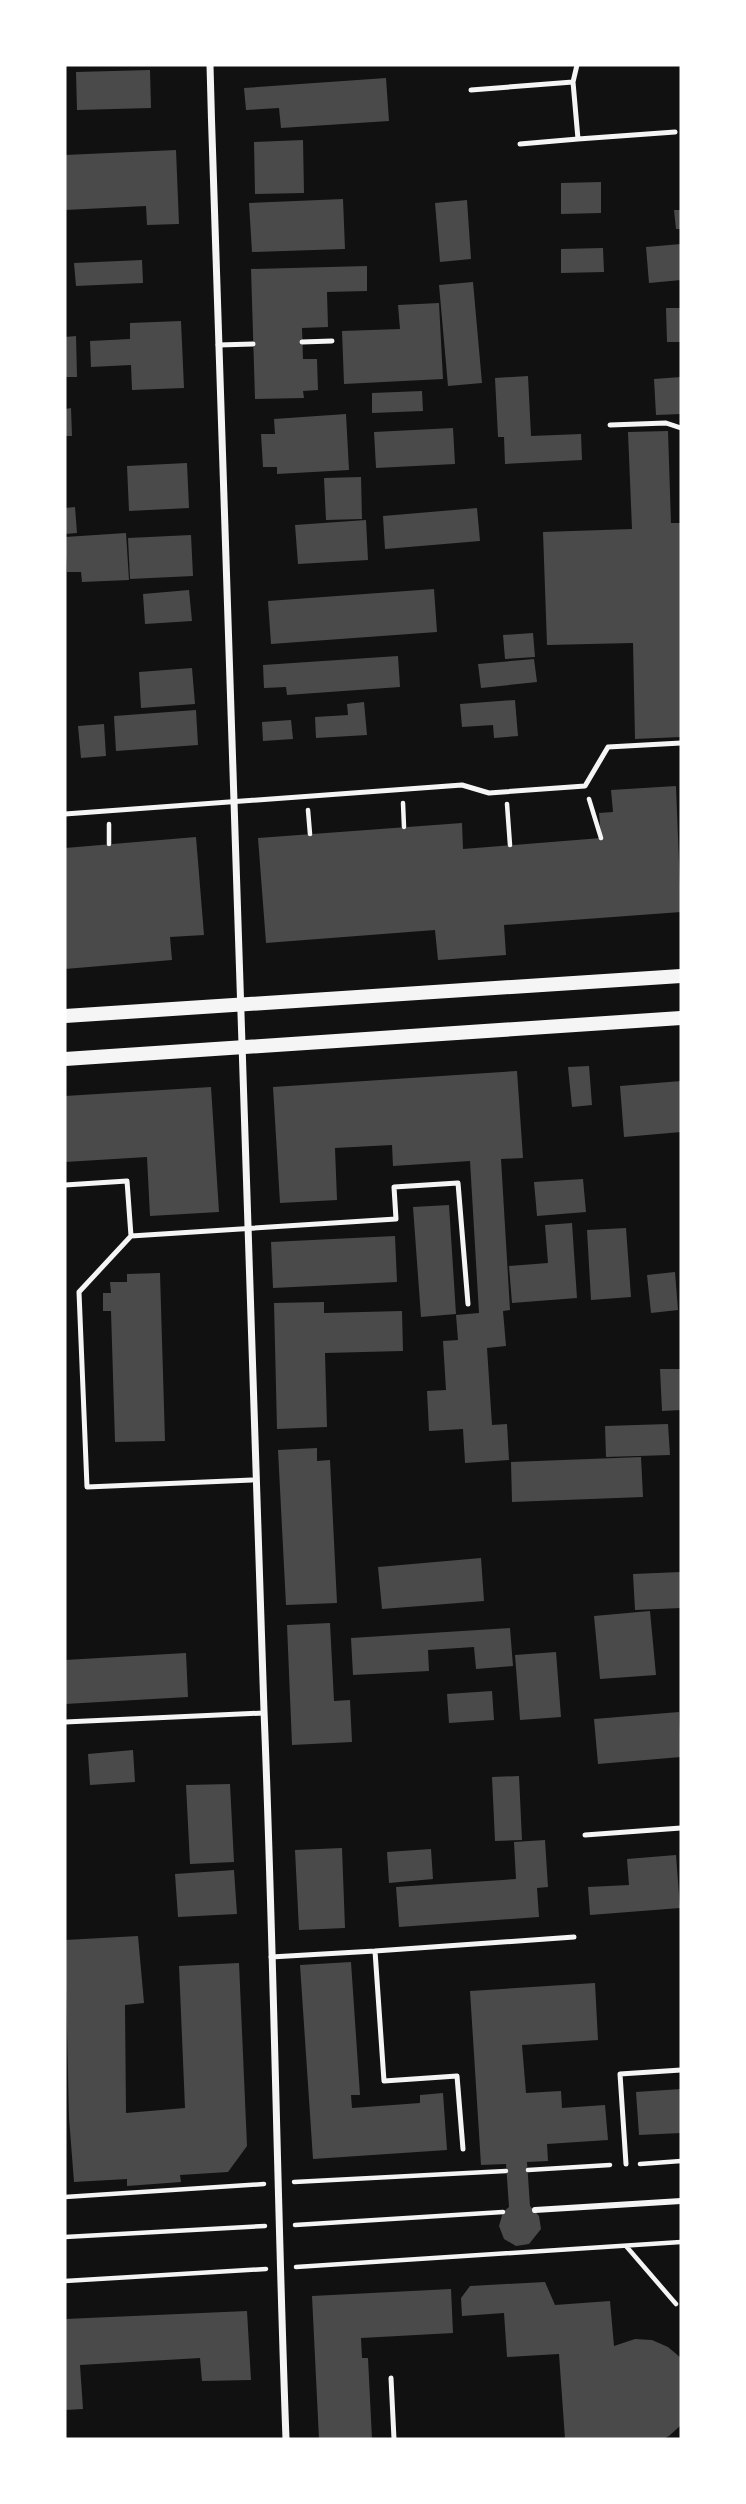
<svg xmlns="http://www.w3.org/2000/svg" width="746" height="2504" viewBox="0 0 746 2504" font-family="'Work Sans',sans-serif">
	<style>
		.building { fill: #4a4a4a }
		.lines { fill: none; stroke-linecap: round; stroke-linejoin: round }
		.path { stroke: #f5f5f5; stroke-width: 4.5 }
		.service { stroke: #f5f5f5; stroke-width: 5 }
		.pedestrian { stroke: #f5f5f5; stroke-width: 6 }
		.minor { stroke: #f5f5f5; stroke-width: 7 }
		.secondary { stroke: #f5f5f5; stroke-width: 14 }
	</style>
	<rect width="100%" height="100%" fill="#111"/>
	<path class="building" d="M150,70L151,108L77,110L76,72Z
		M386,78L389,121L281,128L279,108L246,110L244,88Z
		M303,140L304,193L255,194L254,142Z
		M176,150L179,224L147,225L146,206L65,210V155Z
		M601,182V213L561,214V183Z
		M343,199L345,249L252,252L249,203Z
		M467,200L471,259L440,262L435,203Z
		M674,210H681V229H676Z
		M681,244V280L649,283L646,247Z
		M603,248L604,272L561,273V249Z
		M142,260L143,283L76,286L74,263Z
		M367,266V291L327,292L328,327L302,328L303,359H317L318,390L303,391L304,398L255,399L251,269Z
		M473,282L482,383L448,386L439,285Z
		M439,303L443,379L344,384L342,331L400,329L398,305Z
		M666,308H681V342H667Z
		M181,321L184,388L132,390L131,365L91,367L90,341L130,339V323Z
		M76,336L77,377H65V337Z
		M528,376L531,436L581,434L582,460L505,464L504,437H498L495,378Z
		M681,377V414L656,415L654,379Z
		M422,391L423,411L372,413V393Z
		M71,408L72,436H65V409Z
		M346,414L349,470L277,474V467H263L261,434H275L274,419Z
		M453,428L455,464L376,468L374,432Z
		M668,431L671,523H681V737L635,739L633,643L547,645L543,532L632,529L628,432Z
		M187,463L189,508L129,511L127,466Z
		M361,477L362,519L326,520L324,478Z
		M75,507L77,533L65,534V508Z
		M477,508L480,541L385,549L383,516Z
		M366,520L368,560L298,564L295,525Z
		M126,533L129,580L82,582L81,572H67L65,537Z
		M191,535L193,576L130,579L128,538Z
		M434,589L437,632L271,644L268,601Z
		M189,590L192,621L145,624L143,594Z
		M533,633L535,657L505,659L503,635Z
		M398,656L400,687L287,695L286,687L264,688L263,665Z
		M534,659L537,682L481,688L478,664Z
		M192,668L195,704L141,708L139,672Z
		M515,700L518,736L494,738L493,725L462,727L460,704Z
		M364,702L367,735L316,738L315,717L348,715L347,704Z
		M196,710L198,745L116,751L114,716Z
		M291,720L293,739L263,741L262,722Z
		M104,724L106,756L81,758L78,726Z
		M676,786L681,912L504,925L506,955L438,960L435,930L266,943L258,838L462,823L463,849L601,838L599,813L613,812L611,790Z
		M196,837L204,935L170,937L172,960L65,969V848Z
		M589,1066L592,1105L572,1107L568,1067Z
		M517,1071L523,1158L501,1159L510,1310L503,1311L506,1346L487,1348L492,1425L507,1424L509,1460L465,1463L463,1429L429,1431L427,1391L446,1390L443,1341L458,1340L456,1315L479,1313L470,1161L393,1166L392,1145L335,1148L337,1200L280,1203L273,1087Z
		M681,1081V1132L624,1137L620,1086Z
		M211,1087L219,1212L150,1216L147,1157L65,1162V1096Z
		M583,1179L586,1212L537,1216L534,1182Z
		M449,1205L456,1314L421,1317L413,1207Z
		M572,1223L577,1298L512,1303L509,1266L548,1263L545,1225Z
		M626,1228L631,1297L591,1300L587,1230Z
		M395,1236L397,1282L273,1288L271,1242Z
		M675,1272L678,1310L651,1313L647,1275Z
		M160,1273L165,1441L115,1442L111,1311H103V1293H111L110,1282H127V1274Z
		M324,1302V1313L402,1311L403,1351L325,1353L327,1427L277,1429L274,1303Z
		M660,1369H681V1410L662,1411Z
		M668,1424L670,1455L606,1457L605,1426Z
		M317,1448V1461L330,1460L337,1603L286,1605L278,1450Z
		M641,1457L643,1497L512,1502L511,1462Z
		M481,1558L484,1601L382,1609L378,1567Z
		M681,1572V1608L635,1610L633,1574Z
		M650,1611L656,1675L600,1679L594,1616Z
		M330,1623L334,1701L350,1700L352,1742L292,1745L287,1625Z
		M510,1628L513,1666L476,1669L474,1647L428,1650L429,1671L353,1675L351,1638Z
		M556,1652L561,1717L520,1720L515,1655Z
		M186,1653L188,1697L65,1704V1660Z
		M492,1691L494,1720L449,1723L447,1694Z
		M679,1712L681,1757L598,1764L594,1719Z
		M133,1750L135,1782L90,1785L88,1754Z
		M519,1776L522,1840L495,1841L492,1777Z
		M230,1784L234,1862L190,1864L186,1785Z
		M545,1840L548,1887L537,1888L539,1917L399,1927L396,1887L516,1879L514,1842Z
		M342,1848L345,1928L299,1930L295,1850Z
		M431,1849L433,1879L389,1883L387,1852Z
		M676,1855L680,1908L590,1915L588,1887L629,1885L627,1859Z
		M234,1870L237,1914L178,1917L175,1874Z
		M138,1936L144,2003L125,2005L126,2113L185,2108L179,1966L239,1963L247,2146L228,2172L180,2175L181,2182L127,2186V2179L74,2182L69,2118L65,1940Z
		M351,1962L360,2095H351L352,2108L420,2103V2095L443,2093L447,2150L313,2159L300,1965Z
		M595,1983L598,2040L522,2045L526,2093L561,2091L562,2108L605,2105L608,2140L547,2144L548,2161L527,2162L530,2206L539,2216L541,2229L529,2244L516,2246L504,2239L499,2226L503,2212L509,2207L506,2164L481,2165L470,1991Z
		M681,2089V2133L639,2135L636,2092Z
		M545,2282L555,2305L610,2301L614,2346L635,2339L652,2340L668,2347L681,2358V2425L669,2436L663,2439H565L559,2354L507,2357L504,2313L462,2316L461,2298L470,2286Z
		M451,2289L453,2333L361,2338L362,2358H368L372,2439H319L312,2296Z
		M247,2311L251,2380L202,2381L200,2358L80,2365L83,2409L65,2410V2319Z"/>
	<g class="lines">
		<path class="path" d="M589,799L601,838
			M403,803L404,827
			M507,804L510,845
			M308,810L310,834
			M109,824V844
			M640,2164L681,2161
			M528,2170L610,2165
			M294,2182L506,2171
			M65,2197L264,2184
			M295,2225L503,2212
			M65,2237L265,2226
			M626,2246L676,2304
			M296,2267L681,2242
			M65,2281L266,2269"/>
		<path class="service" d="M471,90L573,82
			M578,139L675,132
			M520,144L578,139L573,82L577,65
			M302,342L332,341
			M218,345L253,344
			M610,425L666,423L681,428
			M65,814L462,785L489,793L585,786L608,747L681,743
			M65,1185L127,1181L131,1236L396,1219L394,1187L458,1183L468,1304
			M131,1236L79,1292L87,1487L252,1480
			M65,1722L264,1713
			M585,1835L681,1828
			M375,1951L574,1937
			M271,1957L375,1951L384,2081L457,2076L463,2149
			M626,2164L620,2074L681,2070
			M391,2378L394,2439"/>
		<path class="pedestrian" d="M535,2210L681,2201"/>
		<path class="minor" d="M210,65C225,614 241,1163 264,1711C274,1954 277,2197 286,2439"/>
		<path class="secondary" d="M65,1016L681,976
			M65,1059L681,1018"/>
	</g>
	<rect width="746" height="2504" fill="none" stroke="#ffffff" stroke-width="133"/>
</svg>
